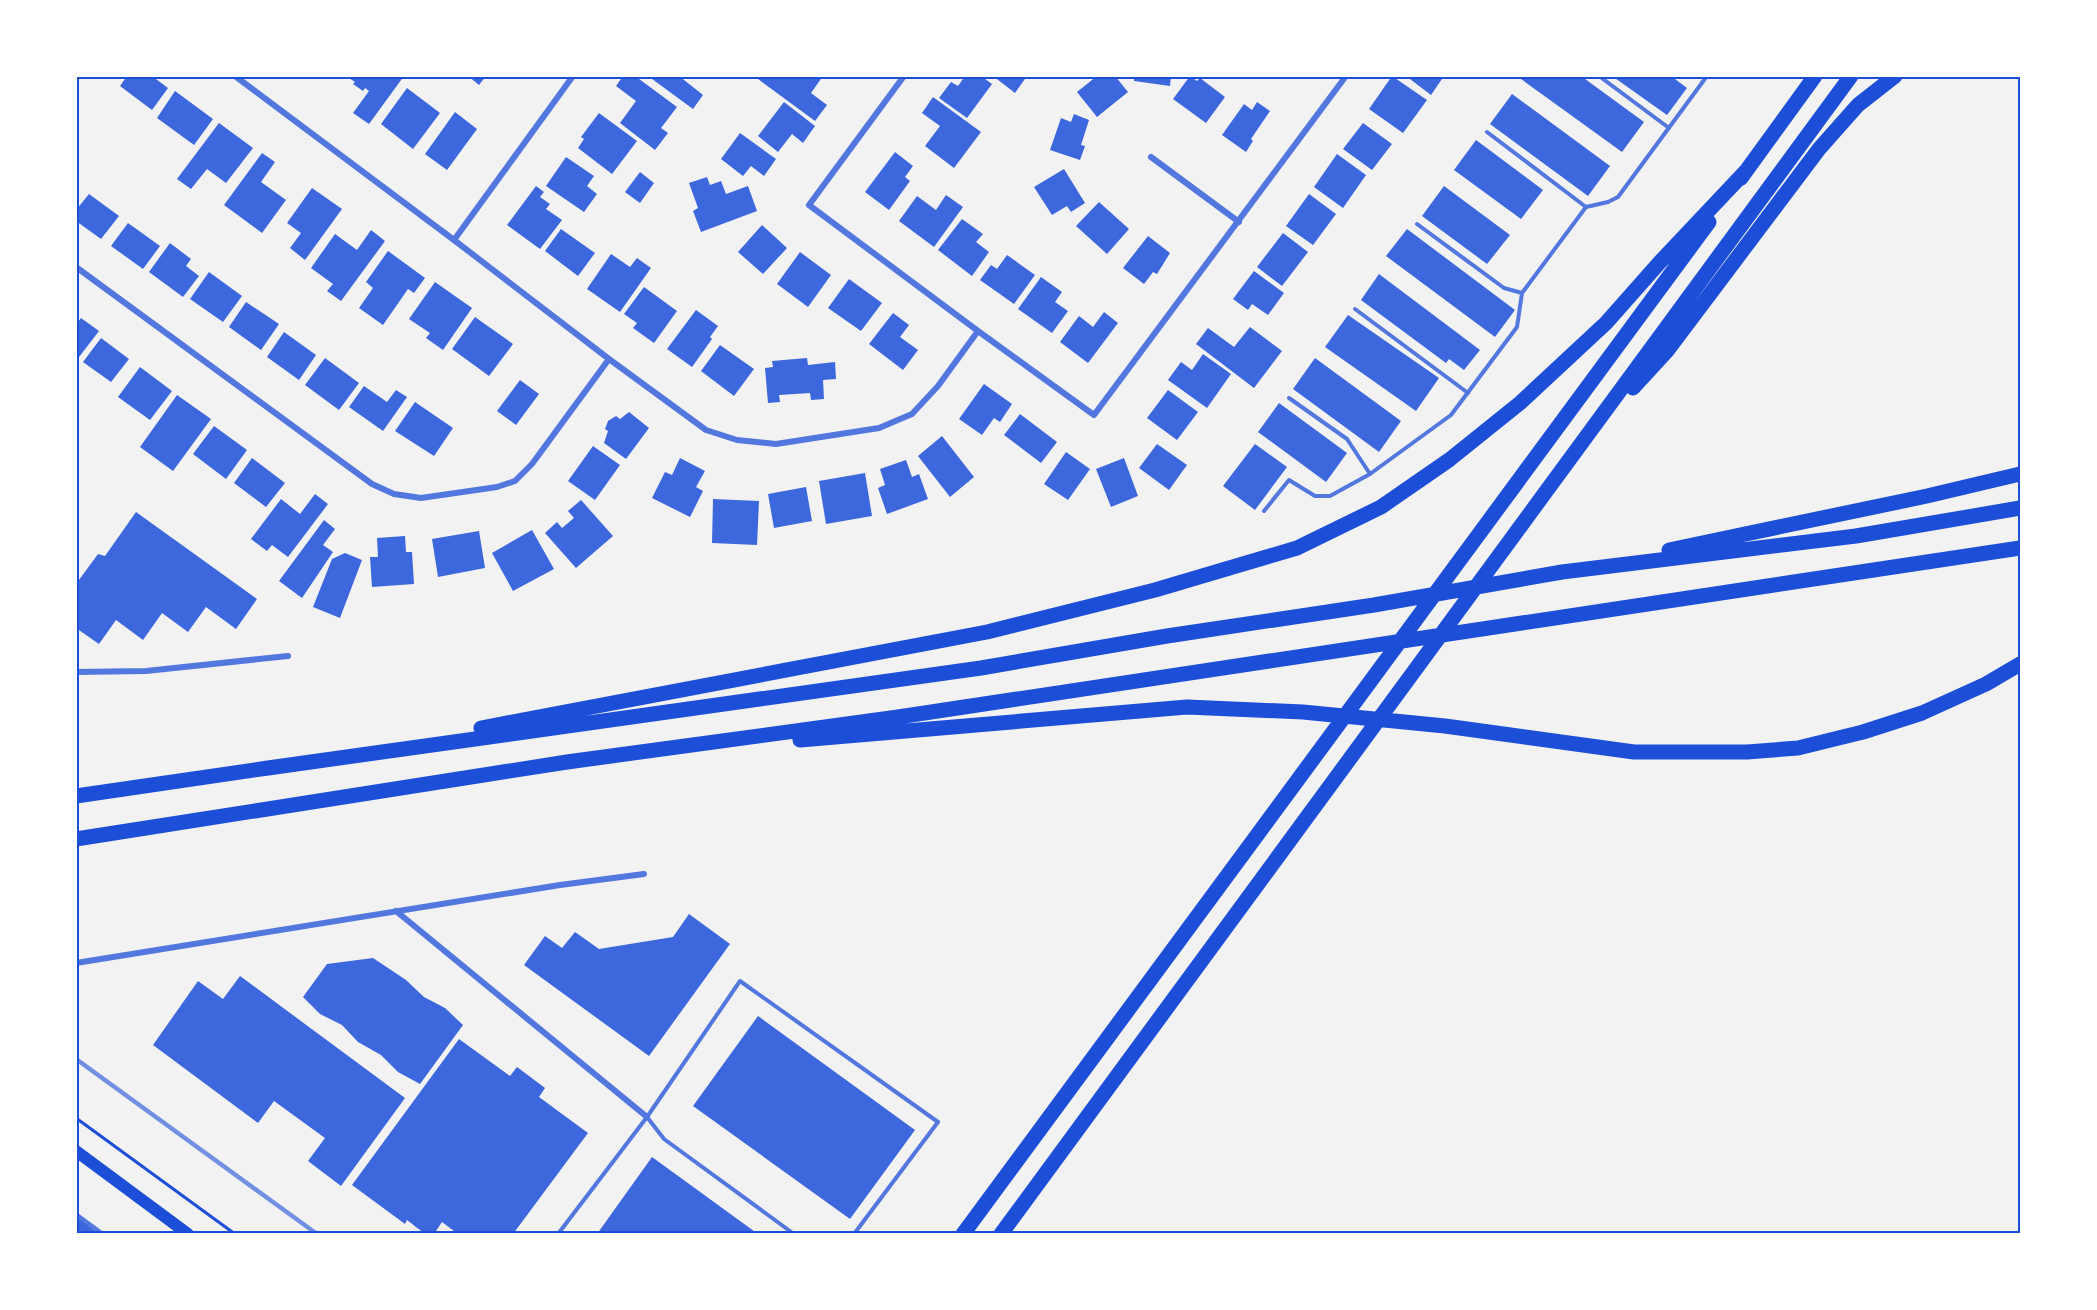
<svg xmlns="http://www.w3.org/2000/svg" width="2097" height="1310" viewBox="0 0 2097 1310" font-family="Montserrat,sans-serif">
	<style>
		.building { fill: #3d67dc }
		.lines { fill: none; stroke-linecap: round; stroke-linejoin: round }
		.path { stroke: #1d4ed8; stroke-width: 3 }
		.service { stroke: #5277de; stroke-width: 4 }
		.minor { stroke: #5277de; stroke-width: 6 }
		.secondary { stroke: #1d4ed8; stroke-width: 12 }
		.motorway { stroke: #1d4ed8; stroke-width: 15 }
		.rail { stroke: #7290e2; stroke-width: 4.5 }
		.neatline { fill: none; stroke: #1d4ed8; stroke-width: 2 }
	</style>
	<rect width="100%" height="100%" fill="#f2f2f2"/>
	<path class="building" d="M127,76H152L168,88L152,110L120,86Z
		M346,76H404L369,124L353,113L369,91L365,88L363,91L353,84L355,82Z
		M468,76H486L479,85Z
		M623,76H635L677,107L661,128L668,133L655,150L620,123L636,101L616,86Z
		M648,76H679L703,95L693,109Z
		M760,76H823L811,93L827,105L815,121L758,79Z
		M965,76H981L992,84L967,118L939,98L951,82L958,86Z
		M993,76H1027L1015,93Z
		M1097,76H1115L1128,92L1097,117L1077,92Z
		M1134,76H1171L1170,86L1134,81Z
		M1190,76L1197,81L1200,78L1225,97L1206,123L1173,99Z
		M1392,76L1427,100L1403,133L1369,109Z
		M1406,76H1444L1431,95Z
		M1523,76H1581L1644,122L1622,152L1521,79Z
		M1612,76H1671L1687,88L1667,115Z
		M407,88L440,113L413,149L381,124Z
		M175,91L213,119L194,145L157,118Z
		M1512,94L1610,166L1588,196L1490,124Z
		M933,97L981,132L954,168L925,146L940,126L922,113Z
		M784,102L815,126L803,143L792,134L778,152L758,136Z
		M1257,102L1270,111L1251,139L1253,141L1246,152L1222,135L1244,104L1252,110Z
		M455,112L477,129L447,170L425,154Z
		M599,113L637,141L612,174L578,148L584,139L581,137Z
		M1074,114L1089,120L1081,145L1085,146L1080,160L1050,150L1061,118L1071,122Z
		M219,123L253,148L226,183L207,169L191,189L177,179Z
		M1363,123L1392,144L1372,170L1343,149Z
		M740,133L776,159L764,176L751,166L743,176L721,159Z
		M1476,140L1543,190L1521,219L1454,170Z
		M895,152L913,166L905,177L910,181L889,210L865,192Z
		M262,153L275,162L261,182L286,200L262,233L224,205Z
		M1337,154L1366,175L1343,208L1314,187Z
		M566,157L594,176L587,186L597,194L584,212L546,186Z
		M1064,169L1085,203L1071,212L1067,206L1052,215L1034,187Z
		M640,172L654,183L640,203L625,192Z
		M707,177L710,185L721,181L726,194L748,186L757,211L701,232L693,211L698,208L689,183Z
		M536,186L544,192L540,197L550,204L546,209L562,220L540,249L507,225Z
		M1444,186L1510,235L1487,264L1422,216Z
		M312,188L342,209L305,260L290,248L301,233L287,223Z
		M89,194L119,216L101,239L76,221V210Z
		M1309,194L1336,214L1313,245L1286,226Z
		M946,195L963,207L934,247L899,221L917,196L936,210Z
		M1099,202L1129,229L1107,254L1076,226Z
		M962,219L983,234L976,242L989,252L972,276L938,250Z
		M128,223L160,246L143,269L111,246Z
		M762,225L787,248L763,274L738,252Z
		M561,229L595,253L578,276L545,251Z
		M1407,229L1515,310L1495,337L1386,256Z
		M371,230L385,241L341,301L327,291L333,284L311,268L335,234L357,250Z
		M1283,233L1308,252L1282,286L1257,267Z
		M1148,236L1170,253L1157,274L1153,272L1144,284L1123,268Z
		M170,243L191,259L186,266L199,276L183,297L149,272Z
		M388,251L425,278L414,293L408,289L383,325L359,308L373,288L366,282Z
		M800,252L831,275L808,307L777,284Z
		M611,254L630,267L637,258L651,268L620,312L587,289Z
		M1007,255L1035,275L1014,304L980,280L991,265L997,269Z
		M1254,271L1284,293L1268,315L1252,304L1248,310L1233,299Z
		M209,272L242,296L223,322L190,299Z
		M1379,274L1480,350L1464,370L1449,359L1446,363L1361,300Z
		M1041,277L1062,292L1055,302L1068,311L1052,333L1018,309Z
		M849,279L882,303L861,331L828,308Z
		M435,282L472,308L443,350L426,338L430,333L409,319Z
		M644,287L677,311L654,343L633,328L637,323L624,314Z
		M246,302L279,324L261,350L229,327Z
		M696,310L718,326L710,337L712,339L692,367L667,349Z
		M1104,312L1118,323L1088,363L1060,342L1079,316L1093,327Z
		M893,313L909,325L900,337L918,350L903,370L869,344Z
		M1348,315L1439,378L1416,411L1325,347Z
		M475,317L513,344L489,376L452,349Z
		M81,318L99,331L76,361V325Z
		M1250,327L1282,351L1254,388L1196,344L1208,328L1234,347Z
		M284,332L316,355L299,380L267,357Z
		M101,338L129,359L111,382L83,362Z
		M720,345L754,369L734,396L701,371Z
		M1203,354L1231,374L1207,408L1168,380L1181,362L1192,370Z
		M325,358L359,383L339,410L305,385Z
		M807,358L808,365L835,362L836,379L823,380L824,399L811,400L810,393L779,395L780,402L768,403L765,368L773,367L772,361Z
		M1315,358L1401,421L1379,452L1293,389Z
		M140,367L172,391L150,420L118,397Z
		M520,380L539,394L516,425L497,411Z
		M984,384L1012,404L1000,422L994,418L982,435L959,419Z
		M364,386L387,402L396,390L407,397L383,431L349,407Z
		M1168,390L1198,412L1177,440L1147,418Z
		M177,395L211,419L173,471L140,447Z
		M415,402L453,428L434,456L395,431Z
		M1279,403L1347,453L1326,482L1258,432Z
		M629,412L649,428L626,459L604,443L608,431L605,429L608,421L616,416L620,419Z
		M1020,414L1057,442L1041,463L1004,435Z
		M214,426L247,450L226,479L193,454Z
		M942,436L974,477L950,497L918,456Z
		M1157,444L1187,465L1169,490L1139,468Z
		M1255,444L1287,467L1255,510L1223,486Z
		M593,446L620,465L595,500L568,481Z
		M1066,452L1090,469L1068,500L1044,484Z
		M252,458L285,483L266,507L234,483Z
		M680,458L705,471L696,487L703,491L690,517L652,498L665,472L672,475Z
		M1124,458L1138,496L1111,507L1096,469Z
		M906,460L912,477L919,474L928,499L887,514L878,488L885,485L880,469Z
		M865,473L872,516L826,524L819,481Z
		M806,487L812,521L774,528L768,494Z
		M315,494L328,504L288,557L272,545L267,551L251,539L281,499L300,514Z
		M713,499L759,501L757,545L712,543Z
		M581,500L613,536L576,568L545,533L557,522L562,528L574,518L568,511Z
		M136,512L257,599L236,629L206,607L188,632L162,613L143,640L116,620L99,644L76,628V584L98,554L105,556Z
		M324,520L335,529L323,545L333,552L302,598L279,581Z
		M532,530L554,569L513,591L492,553Z
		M479,531L485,568L438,577L432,539Z
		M405,536L406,552H412L414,584L372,587L370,557H378L377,538Z
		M345,553L362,560L340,618L313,607L332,559Z
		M689,914L730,944L649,1056L524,965L545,936L562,948L575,932L599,949L673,937Z
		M373,958L406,980L424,997L445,1008L463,1025L420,1084L398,1072L381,1055L358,1042L342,1025L320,1014L303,997L327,964Z
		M240,976L405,1098L341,1186L308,1161L325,1138L274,1101L258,1123L153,1045L198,981L223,999Z
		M758,1016L915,1130L850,1219L693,1106Z
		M459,1039L510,1076L517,1067L545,1088L539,1097L588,1133L513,1234H458L442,1222L434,1234H425L407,1220L405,1224L352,1185Z
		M652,1157L758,1234H597Z
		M76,1216L100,1234H76Z"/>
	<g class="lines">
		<path class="path" d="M76,1118L235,1234"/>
		<path class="service" d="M1599,76L1669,128
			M1487,132L1586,207
			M1417,224L1504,288L1522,293
			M1355,309L1468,393
			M1289,398L1347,439L1370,474
			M1264,511L1289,480L1315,496H1330L1370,474L1451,415L1517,327L1522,293L1586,207L1608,202L1618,197L1707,76
			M647,1117L664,1139L794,1234
			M76,1214L103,1234
			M558,1234L647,1117L740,981L938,1122L854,1234"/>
		<path class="minor" d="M235,76L454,240L609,359L706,430L737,440L776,444L879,428L912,414L938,386L978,331
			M904,76L809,205L978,331L1094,415L1346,76
			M1151,157L1239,222
			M454,240L573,76
			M76,267L372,484L394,494L421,498L497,487L515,481L532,464L609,359
			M76,672L146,671L288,656
			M396,911L647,1117
			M76,963L560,885L644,874"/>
		<path class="secondary" d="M76,1151L188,1234"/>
		<path class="motorway" d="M1741,178L1815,76
			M1633,388L1667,351L1819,149L1858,105L1895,76
			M1669,550L1927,496L2020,474
			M481,728L987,632L1155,590L1297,548L1381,507L1449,460L1520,403L1606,323L1660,262L1746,171
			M800,740L1187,707L1303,712L1445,726L1634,752H1747L1798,748L1863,732L1922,713L1986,684L2020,664
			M76,796L268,768L981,668L1167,636L1374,605L1562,572L1856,536L2020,508
			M76,839L567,762L898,717L2020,548
			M963,1234L1709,222
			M1001,1234L1851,76"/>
		<path class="rail" d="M76,1059L317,1234"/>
	</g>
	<rect width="2097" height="1310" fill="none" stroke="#ffffff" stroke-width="156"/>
	<rect x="78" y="78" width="1941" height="1154" class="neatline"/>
</svg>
